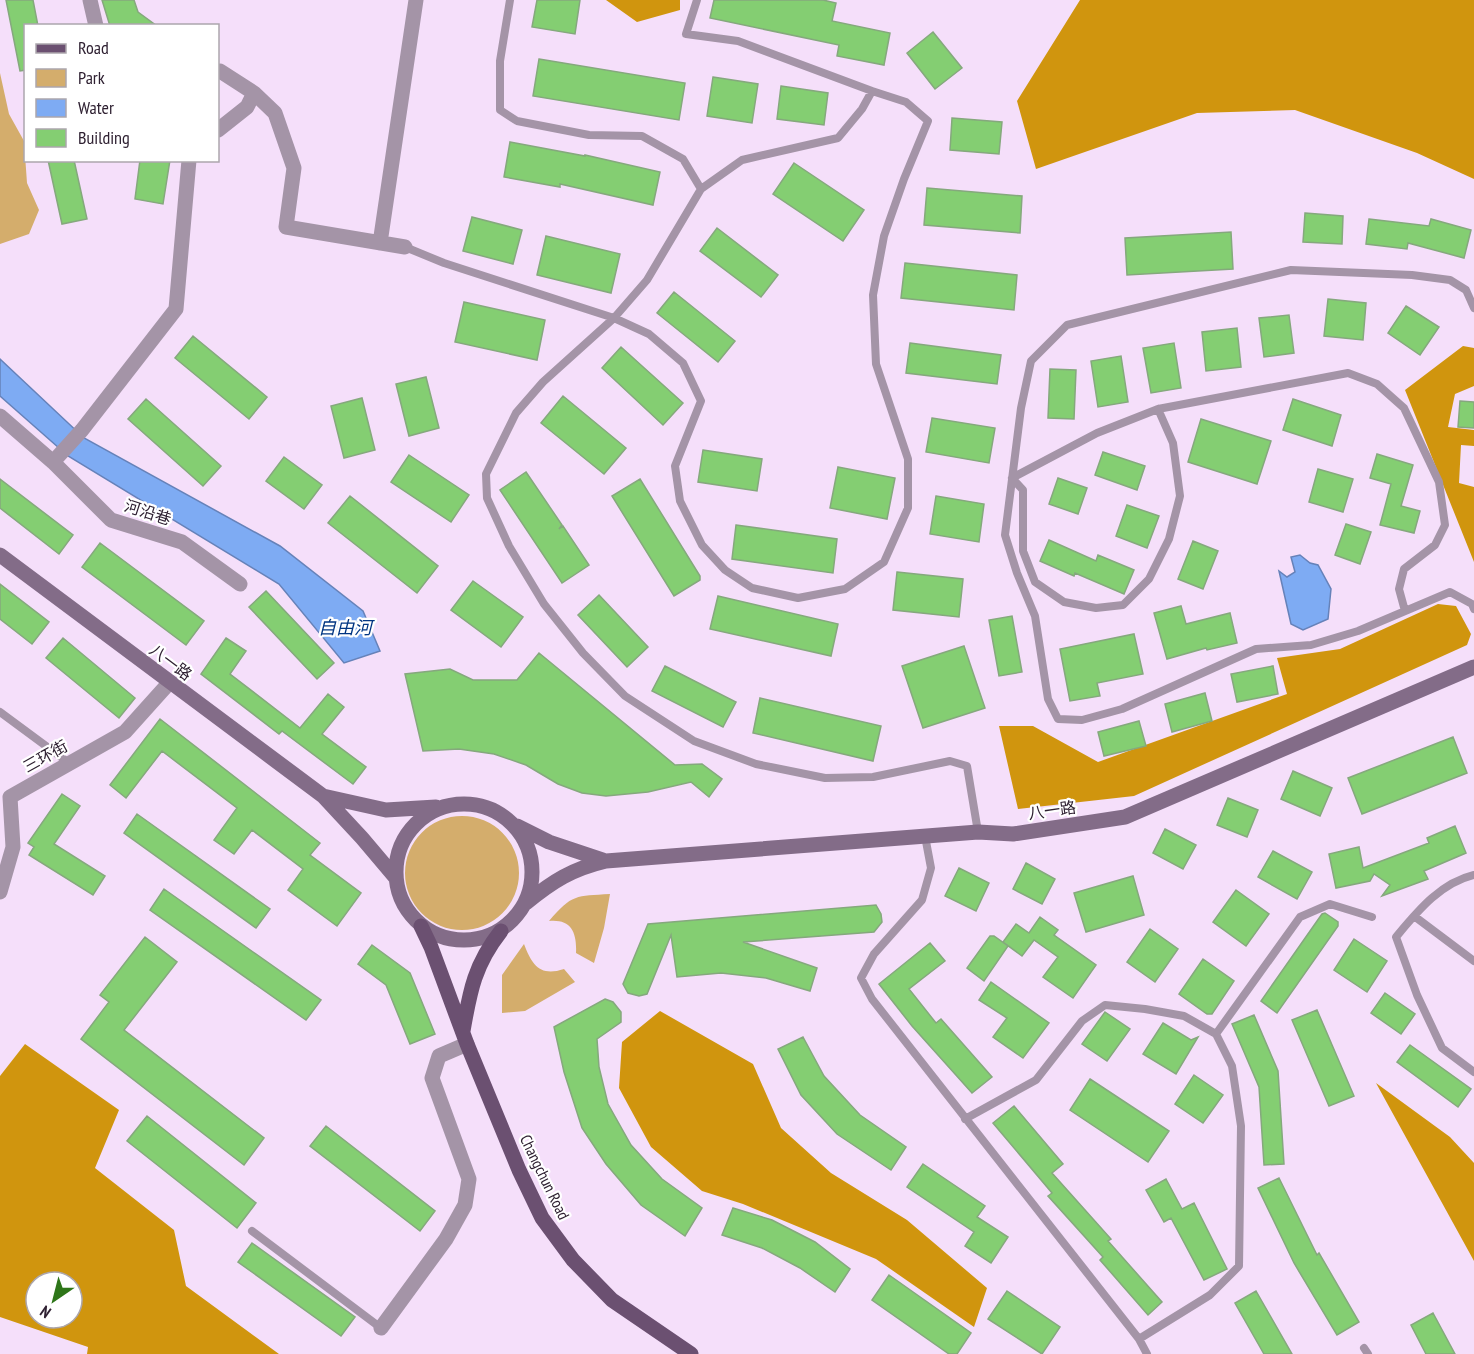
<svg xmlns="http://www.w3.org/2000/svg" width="1474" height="1354" viewBox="0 0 1474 1354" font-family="'PT Sans Narrow','Noto Sans SC',sans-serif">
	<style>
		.green { fill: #d4ad6c }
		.forest { fill: #d0950e; fill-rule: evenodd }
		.water { fill: #7eabf3; stroke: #6682b9; stroke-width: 1.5 }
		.building { fill: #84ce72; stroke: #85a87d; stroke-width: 1.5 }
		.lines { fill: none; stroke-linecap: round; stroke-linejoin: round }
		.lane { stroke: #a494a7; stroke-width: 8 }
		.street { stroke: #a494a7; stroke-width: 15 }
		.secondary { stroke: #836c88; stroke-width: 15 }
		.primary { stroke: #6b5071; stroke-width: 15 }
		.labels { text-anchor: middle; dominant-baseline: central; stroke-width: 4.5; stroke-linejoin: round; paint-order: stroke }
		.street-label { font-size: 16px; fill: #2f2132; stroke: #fff }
		.water-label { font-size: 18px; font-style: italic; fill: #013582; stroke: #fff }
	</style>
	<rect width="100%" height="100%" fill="#f5dffa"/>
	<path class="green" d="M0,73L9,114L24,141L27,183L39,210L29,234L0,244Z
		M405 873a57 57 0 1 1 114 0a57 57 0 1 1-114 0Z
		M610,894L604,928L594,963L576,953C577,932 571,919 549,921C572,894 576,896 610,894Z
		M524,944C532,965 540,977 564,969L575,982L525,1011L502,1013V975Z"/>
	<path class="forest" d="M606,0H680V10L637,22Z
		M1080,0H1474V179L1417,153L1295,110L1197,113L1036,169L1017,101Z
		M1463,346L1474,348V386L1455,394L1448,427L1474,430V446L1461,445L1459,483L1474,487V562L1405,390Z
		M1438,604L1456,606L1471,634L1467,645L1134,796L1018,809L999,726H1033L1098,762L1287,694L1277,658L1340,649Z
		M660,1011L753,1064L781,1128L831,1173L907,1220L987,1288L974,1327L876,1259L743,1204L702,1191L651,1147L619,1088L622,1042Z
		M25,1044L119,1110L95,1168L174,1230L186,1286L279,1354H87L88,1347L0,1317V1076ZM36,1282H72V1318H36Z
		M1376,1083L1450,1137L1474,1163V1261Z"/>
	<path class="water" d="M0,359L84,438L280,546L363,611L380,651L344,663L279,584L68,456L0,396Z
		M1300,555L1310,563L1318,565L1331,589L1328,619L1303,630L1291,624L1279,571L1287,577L1295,572L1291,557Z"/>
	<path class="building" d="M6,0H33L38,26H26V70L20,71Z
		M102,0H134L138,12L157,26H110Z
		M537,0H580L575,34L532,27Z
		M714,0H823L836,3L832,21L890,33L884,65L837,56L839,45L710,18Z
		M933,32L962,68L935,89L907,53Z
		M539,59L685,83L679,120L533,96Z
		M713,77L758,84L752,123L707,116Z
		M781,86L828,93L824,125L777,119Z
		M952,118L1002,122L999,154L950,150Z
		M510,142L585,156V155L660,172L653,205L560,184V187L504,177Z
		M48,160H74L87,219L62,224Z
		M140,160H170L163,204L135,199Z
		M794,163L864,210L843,241L773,194Z
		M927,188L1022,196L1020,233L924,225Z
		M1305,213L1343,216L1342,244L1303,242Z
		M472,217L522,230L513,264L463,251Z
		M1369,219L1429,226L1431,219L1471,230L1464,258L1408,243L1407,249L1366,244Z
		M717,228L778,275L761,297L700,251Z
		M1231,232L1233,269L1127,275L1125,238Z
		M546,236L620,254L611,293L537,275Z
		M905,263L1017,275L1014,310L901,298Z
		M674,292L735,341L718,362L657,313Z
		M1328,299L1366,303L1363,340L1324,336Z
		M464,302L545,320L537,360L455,342Z
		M1406,306L1439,327L1420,355L1388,333Z
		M1289,315L1294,353L1264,357L1259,318Z
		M1237,328L1241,367L1206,371L1202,332Z
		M193,336L267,397L249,419L175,358Z
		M910,343L1001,355L997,384L906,373Z
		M1174,343L1181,388L1151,393L1143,348Z
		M621,347L683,403L663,425L602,368Z
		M1121,356L1128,402L1098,407L1091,361Z
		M1050,369L1076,370L1074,419L1048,418Z
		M426,377L439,428L409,436L396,384Z
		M563,396L626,448L604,474L541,423Z
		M362,398L375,450L344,458L331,406Z
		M146,399L221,466L203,486L128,419Z
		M1293,399L1341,415L1332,446L1283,430Z
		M1460,401L1474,402V428L1458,427Z
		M932,418L995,428L989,463L926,452Z
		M1201,419L1271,441L1257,484L1188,462Z
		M703,450L762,459L757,491L698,482Z
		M1103,452L1145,466L1137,490L1095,475Z
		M1377,454L1413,465L1401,506L1420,511L1414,533L1380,525L1391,484L1370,478Z
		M409,455L469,495L451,522L391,482Z
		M284,457L322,485L304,509L266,481Z
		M838,467L895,478L887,519L830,508Z
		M1318,469L1353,479L1343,512L1309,502Z
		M526,472L562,525L559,529L563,526L589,565L562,583L500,490Z
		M1058,478L1087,488L1078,514L1049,504Z
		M0,479L73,535L59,554L0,508Z
		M640,479L700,576V580L674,596L612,496Z
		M350,496L438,566L417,593L328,523Z
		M936,496L984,504L979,542L930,534Z
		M1127,505L1159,516L1147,548L1116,536Z
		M1346,524L1371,532L1360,564L1335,555Z
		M736,525L837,539L833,573L732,559Z
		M1049,540L1096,561L1098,555L1134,570L1124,594L1075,573L1074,576L1040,561Z
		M1193,541L1218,551L1203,589L1178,579Z
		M100,543L204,621L186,645L82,567Z
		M897,572L963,579L959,617L893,610Z
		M473,581L523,617L501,647L451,610Z
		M0,584L49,622L32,644L0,619Z
		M266,591L334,663L317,679L249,607Z
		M599,595L648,647L627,667L578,615Z
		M718,596L838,624L831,656L710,629Z
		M1181,606L1186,624L1230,613L1237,643L1207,650L1206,648L1167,659L1154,613Z
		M1012,616L1022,672L999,676L989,620Z
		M1134,634L1143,674L1097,683L1100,696L1070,701L1060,649Z
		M63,638L135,698L119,718L46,658Z
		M226,638L246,651L230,674L300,728L328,694L344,707L322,734L366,767L353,784L282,731L279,734L201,674Z
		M964,646L985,708L923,728L902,666Z
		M539,653L675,765L702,764L722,779L709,797L691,782L648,792L606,796L582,793L558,784L526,765L494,754L459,749L423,751L405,674L450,669L473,680H517Z
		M665,666L736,702L723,727L652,691Z
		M1273,666L1278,694L1237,702L1231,674Z
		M1205,693L1212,721L1172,732L1165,704Z
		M760,698L881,726L873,761L753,733Z
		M160,719L320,843L310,855L361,893L337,926L288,890L303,869L252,830L234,854L214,840L237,808L162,751L126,798L110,785Z
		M1139,721L1146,746L1104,756L1098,732Z
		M1453,737L1467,773L1362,814L1348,778Z
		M1293,771L1332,788L1320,816L1281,799Z
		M62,794L80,806L54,844L105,876L93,895L29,855L34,847L28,843Z
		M1228,798L1258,810L1247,837L1217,825Z
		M137,814L270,909L256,928L124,833Z
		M1455,826L1466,853L1424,871L1428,879L1382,896L1390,885L1374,874L1370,881L1336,888L1329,854L1359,847L1363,868L1429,843L1427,838Z
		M1165,829L1196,845L1183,869L1153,853Z
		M1273,851L1312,872L1297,899L1258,877Z
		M1026,863L1055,879L1042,904L1013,889Z
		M959,868L989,883L976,911L945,896Z
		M1133,876L1144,915L1086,932L1074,893Z
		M164,889L321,1000L306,1020L150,910Z
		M1236,890L1269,914L1246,946L1213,922Z
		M876,905L881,914L882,922L874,932L743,942L817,968L810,991L766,978L721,973L677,977L671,935L647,994L639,996L628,993L623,984L648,924Z
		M1325,913L1338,922V926L1277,1013L1261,1001L1322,914Z
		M1040,917L1058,930L1054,935L1096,965L1073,998L1043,977L1058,957L1034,940L1022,956L1003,942L1016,924L1029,933Z
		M1150,929L1178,949L1155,982L1127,962Z
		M990,936H994L1008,946L984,981L967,968Z
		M145,937L177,962L124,1030L264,1138L244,1165L81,1039L109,1002L100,995Z
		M1354,939L1387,961L1367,992L1334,970Z
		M930,943L945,961L909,989L936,1023L941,1019L992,1077L972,1093L912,1026L879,984Z
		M372,945L410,973L435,1034L410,1044L386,985L358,964Z
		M1203,959L1234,981L1212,1014H1207L1179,994Z
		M991,982L1049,1023L1023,1058L993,1037L1007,1018L979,1000Z
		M1385,993L1415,1014L1401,1034L1371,1013Z
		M605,999L613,1002L621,1012V1022L597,1039L599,1067L608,1104L631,1145L662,1179L702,1208L685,1236L641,1205L606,1164L582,1128L564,1072L554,1027Z
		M1317,1010L1354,1096L1329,1106L1292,1020Z
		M1105,1012L1130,1029L1107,1061L1082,1044Z
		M1254,1015L1278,1071L1284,1164L1264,1165L1259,1087L1232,1024Z
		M1163,1023L1191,1040L1198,1037L1176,1074L1143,1054Z
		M803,1037L824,1076L860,1115L906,1147L891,1170L837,1134L801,1095L778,1049Z
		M1410,1045L1471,1089L1458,1107L1397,1062Z
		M1194,1075L1223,1095L1203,1123L1175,1104Z
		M1090,1079L1169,1131L1148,1162L1070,1110Z
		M1014,1106L1063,1164L1052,1173L1111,1239L1108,1241L1162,1302L1148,1315L1100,1260L1103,1257L1048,1196L1052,1193L993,1123Z
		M147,1116L256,1203L237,1228L127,1141Z
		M326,1126L435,1211L420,1231L310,1146Z
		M923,1164L985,1206L977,1217L1008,1237L991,1263L965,1246L974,1232L907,1187Z
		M1279,1178L1317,1255L1319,1253L1359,1322L1337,1335L1294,1263L1258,1188Z
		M1166,1179L1182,1209L1194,1203L1227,1269L1204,1280L1171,1218L1164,1222L1146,1190Z
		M733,1208L772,1220L815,1242L850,1269L835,1292L800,1268L762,1248L722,1235Z
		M252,1243L355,1317L341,1336L238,1262Z
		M889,1275L971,1333L957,1354H949L872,1300Z
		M1007,1291L1060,1327L1042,1354L988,1319Z
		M1256,1291L1292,1354H1264L1235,1303Z
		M1433,1313L1455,1354H1426L1411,1325Z"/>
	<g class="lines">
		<path class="lane" d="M510,0L500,61V110L517,121L589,135L642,136L683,159L701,189
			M697,0L686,34L738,41L872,91L862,109L838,138L742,160L701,189L647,280L614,318L543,382L516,413L486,474L487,498L509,546L544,604L583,653L625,696L694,741L756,764L825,778L873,777L950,761L967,766L978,832
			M405,247L444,263L614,318L649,334L683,363L701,401L675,466L680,501L702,545L725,570L752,588L798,598L845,589L884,562L908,508V459L876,364L873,295L884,236L904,179L928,121L906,102L872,91
			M1474,308L1466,290L1450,280L1412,275L1291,270L1067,325L1031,361L1021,408L1005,535L1017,573L1035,616L1048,699L1058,719L1082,720L1122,709L1256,649L1311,645L1358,631L1450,592L1472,604L1474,609
			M1158,409L1173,443L1180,496L1169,539L1149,579L1123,605L1096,608L1064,602L1035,582L1023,551V490L1012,478L1097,433L1158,409L1348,373L1377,384L1404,408L1439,482L1445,525L1435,545L1404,569L1399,589L1405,611
			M0,712L69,763
			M925,836L931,868L922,900L874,954L861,978L872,999L1139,1339L1147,1354
			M1474,875C1440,883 1417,912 1396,937L1417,995L1442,1048L1474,1072
			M1414,916L1474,961
			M1216,1034L1300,917L1330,904L1372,917
			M965,1119L1036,1080L1082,1021L1105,1005L1145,1009L1184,1016L1216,1034L1232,1066L1241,1126L1239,1266L1210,1295L1139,1339
			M252,1231L381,1328
			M1364,1348L1368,1354"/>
		<path class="street" d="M90,0L96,26
			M218,72L220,71L254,93L247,107L218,130
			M254,93L275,113L294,168L286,227L405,247
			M380,243L416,0
			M0,416L53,462L111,520L182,542L240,584
			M53,462L82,430L176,309L189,160
			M10,797L125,732L169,683
			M0,892L13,847L10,797
			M381,1328L446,1239L465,1205L469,1179L432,1078L439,1056L467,1044"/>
		<path class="secondary" d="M0,555L323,796L362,838L395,877
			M323,796L386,810L436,807
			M396 872a68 68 0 1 1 136 0a68 68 0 1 1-136 0Z
			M517,826L549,842L603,860
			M526,903C553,881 572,869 606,861L978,832L1013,834L1125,817L1474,667"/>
		<path class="primary" d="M421,926L431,947L467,1044L519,1170L542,1218L573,1260L612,1300L691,1354
			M463,1031C470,990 475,964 501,931"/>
	</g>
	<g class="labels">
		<g class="street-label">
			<text transform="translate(148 512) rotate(18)">河沿巷</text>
			<text transform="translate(171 662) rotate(37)">八一路</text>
			<text transform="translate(45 756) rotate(-29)">三环街</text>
			<text transform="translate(1052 810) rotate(-8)">八一路</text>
			<text transform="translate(545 1177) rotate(64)">Changchun Road</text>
		</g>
		<g class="water-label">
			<text x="345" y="627">自由河</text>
		</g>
	</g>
	<rect x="24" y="24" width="195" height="138" fill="#ffffff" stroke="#aca6ad" stroke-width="1.5"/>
	<rect x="36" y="44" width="30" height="9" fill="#6b5071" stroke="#aca6ad" stroke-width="1.5"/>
	<text x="78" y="54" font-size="18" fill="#2f2132">Road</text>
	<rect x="36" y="69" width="30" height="18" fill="#d4ad6c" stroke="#aca6ad" stroke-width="1.5"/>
	<text x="78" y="84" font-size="18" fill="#2f2132">Park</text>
	<rect x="36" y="99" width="30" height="18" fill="#7eabf3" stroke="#aca6ad" stroke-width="1.5"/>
	<text x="78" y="114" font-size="18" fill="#2f2132">Water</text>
	<rect x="36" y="129" width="30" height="18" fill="#84ce72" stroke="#aca6ad" stroke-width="1.5"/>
	<text x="78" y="144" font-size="18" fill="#2f2132">Building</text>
	<g transform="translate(54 1300) rotate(215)"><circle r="28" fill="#ffffff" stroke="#aca6ad" stroke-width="1.5"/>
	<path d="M0-4.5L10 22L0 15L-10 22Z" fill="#2e7619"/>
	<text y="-9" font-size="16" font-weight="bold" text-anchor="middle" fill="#2f2132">N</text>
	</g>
</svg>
